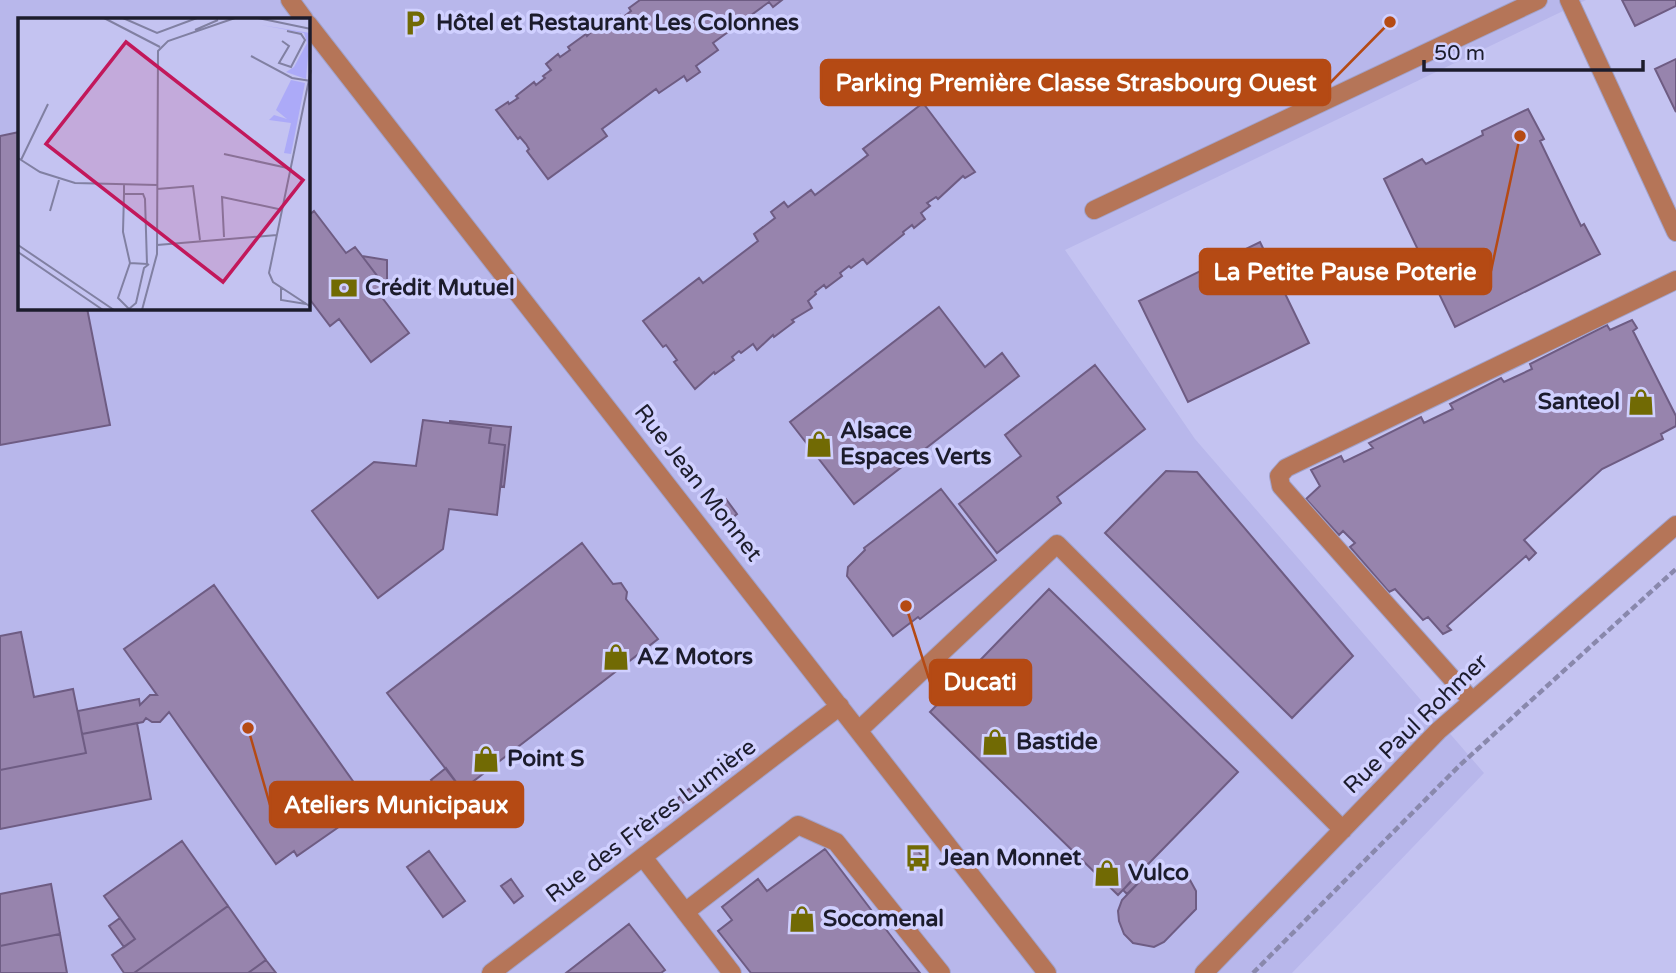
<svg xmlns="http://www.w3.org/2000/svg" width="1676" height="973" viewBox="0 0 1676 973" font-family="'Varela Round',sans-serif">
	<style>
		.built { fill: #b8b7eb; fill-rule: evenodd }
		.building { fill: #9784ad; stroke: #6e5c83; stroke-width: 2 }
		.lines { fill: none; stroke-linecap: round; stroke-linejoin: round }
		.minor-casing { stroke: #a2a2ca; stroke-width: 20 }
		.path { stroke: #8988ac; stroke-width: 4.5; stroke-dasharray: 7 3.5; stroke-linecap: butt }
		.minor { stroke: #b57558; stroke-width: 18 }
		.labels { text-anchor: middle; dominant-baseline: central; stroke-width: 7; stroke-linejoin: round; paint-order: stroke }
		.poi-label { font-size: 23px; font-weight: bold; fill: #1c1c2c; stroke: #d0d0ff; text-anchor: start }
		.street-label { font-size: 23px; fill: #1c1c2c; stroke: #d0d0ff }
		.inset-road { fill: none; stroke: #8180a2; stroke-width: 2 }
		.view { fill: #c2185b; fill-opacity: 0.15; stroke: #c2185b; stroke-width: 3.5 }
		.inset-edge { fill: none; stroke: #1c1c2c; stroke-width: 3.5 }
		.leader { fill: none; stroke: #b54a14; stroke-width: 2.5 }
		.callout-dot { fill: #b54a14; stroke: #d0d0ff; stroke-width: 2.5 }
		.callout { fill: #b54a14; stroke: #b54a14; stroke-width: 2.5 }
		.callout-label { font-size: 24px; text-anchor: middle; font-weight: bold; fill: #fff }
	</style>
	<rect width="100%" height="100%" fill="#c4c3f1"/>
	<path class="built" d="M0,0H1586L1065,250L1195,439L1484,773L1292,973H0ZM19,19H308V308H19Z"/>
	<path class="building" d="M640,0H782L773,7L769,2L713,43L718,50L696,66L700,72L687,81L684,76L659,93L656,89L602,129L607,136L548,179L527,151L529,149L526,144L520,137L518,139L496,110L508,102L509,104L518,98L516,96L534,82L536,85L545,78L543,76L551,70L546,64L558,54L560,57L570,50L568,47L586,34L587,36L605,18L610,24L620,15L622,18L631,11L629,8Z
		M1622,0H1676V6L1635,26Z
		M1676,59V112L1655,69Z
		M923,103L975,172L965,178L963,176L938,199L936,197L927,203L930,206L921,213L925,219L914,228L912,225L903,232L904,234L867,264L863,259L851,268L849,266L840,273L842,276L826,288L824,285L815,292L816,294L808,301L812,308L792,320L794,322L774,337L773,335L757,350L753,344L741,353L739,351L732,357L734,360L715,374L714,372L695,389L674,362L677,360L666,345L663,347L643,321L699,278L703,283L758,241L754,234L775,218L771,212L784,202L788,207L811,190L815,195L868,155L863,149Z
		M1528,109L1544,139L1540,141L1581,226L1584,224L1600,254L1455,327L1384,179L1422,159L1426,164L1483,135L1482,131Z
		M19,132V308H87L110,425L0,445V136Z
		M314,211L346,253L355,247L362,256L384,285L377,291L409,333L371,362L339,319L330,326L308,297V216Z
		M1260,242L1309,343L1188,402L1139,301Z
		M362,256L387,260V279L382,282Z
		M939,307L985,367L1002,353L1019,376L854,504L790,422Z
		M1632,320L1637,328L1633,331L1676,416V426L1661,434L1663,439L1602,469L1524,540L1536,553L1529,560L1526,556L1447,626L1451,630L1443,634L1428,617L1423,620L1395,589L1389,592L1350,547L1355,543L1343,531L1339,535L1306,499L1320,486L1311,470L1341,456L1344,462L1373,448L1369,443L1421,417L1424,423L1453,409L1450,404L1501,378L1504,382L1532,369L1530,364L1607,325L1610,330Z
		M1095,365L1145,429L1057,497L1061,503L997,553L959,504L1021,456L1005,435Z
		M423,420L491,428L489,443L505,445L497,515L449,509L443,549L378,598L312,511L374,462L416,466Z
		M450,421L511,427L504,487L501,486L505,445L489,443L491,428L450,423Z
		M1166,471L1197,472L1353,656L1292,718L1105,533Z
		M941,489L996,560L920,619L918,617L893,636L847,576L848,567L865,550L864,548Z
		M726,499L737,514L731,519L720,503Z
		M582,543L613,584L621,583L627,592L626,599L658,639L462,790L387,693Z
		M214,585L367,801L350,813L353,817L297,856L294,851L276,864L169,712L160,722H152L146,718L143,722L82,734L78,711L139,699L140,705L150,695H157L124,649Z
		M1049,589L1238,772L1118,895L930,712Z
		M21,632L34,697L73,689L86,753L0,770V636Z
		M137,723L151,799L0,829V770L86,753L82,734Z
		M446,768L462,790L448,802L431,780Z
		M690,788L695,794L680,805L676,800Z
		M182,841L228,906L134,973H124L112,955L135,939L104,896Z
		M916,848L927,863L921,867L910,853Z
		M825,849L894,940L920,973H751L718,931L732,920L722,907L758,879L767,891Z
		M429,851L465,901L443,917L407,867Z
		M1171,869L1184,874L1190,880L1196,891V909L1164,942L1154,947L1133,943L1124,934L1119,921L1118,911L1122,900L1145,876L1156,870Z
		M1140,871L1145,876L1127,894L1123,890Z
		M511,879L523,896L514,903L501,886Z
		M51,884L60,934L0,946V894Z
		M228,906L266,960L248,973H134Z
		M120,918L135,939L124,947L109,926Z
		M629,924L665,970L661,973H566Z
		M60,934L67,973H0V946Z
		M266,960L276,973H248Z"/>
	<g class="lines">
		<defs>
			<path id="minor" d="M290,0L304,19
				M1569,0L1676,232
				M308,24L1047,973
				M1094,210L1538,0
				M1472,701L1281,486L1279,476L1286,468L1676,280
				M859,730L1057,544L1343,830
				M643,857L732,973
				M685,912L798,825L836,842L941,973
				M491,973L840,706
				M1204,973L1438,731L1676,525"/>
		</defs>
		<use href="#minor" class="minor-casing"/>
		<path class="path" d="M1253,973L1460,765L1676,569"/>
		<use href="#minor" class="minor"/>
	</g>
	<defs>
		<symbol id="parking-bare" viewBox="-9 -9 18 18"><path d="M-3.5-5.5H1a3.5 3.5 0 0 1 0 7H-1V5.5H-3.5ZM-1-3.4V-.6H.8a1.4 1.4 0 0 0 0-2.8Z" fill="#716a04" stroke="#d0d0ff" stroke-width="2.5" paint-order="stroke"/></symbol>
		<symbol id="bank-bare" viewBox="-9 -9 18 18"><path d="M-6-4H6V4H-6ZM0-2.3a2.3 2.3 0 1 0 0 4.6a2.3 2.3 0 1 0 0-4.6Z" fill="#716a04" stroke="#d0d0ff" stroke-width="2.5" paint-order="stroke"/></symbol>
		<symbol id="shop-bare" viewBox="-9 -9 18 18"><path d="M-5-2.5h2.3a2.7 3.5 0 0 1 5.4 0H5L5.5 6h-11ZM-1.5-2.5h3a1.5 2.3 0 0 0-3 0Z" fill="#716a04" stroke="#d0d0ff" stroke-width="2.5" paint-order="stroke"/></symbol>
		<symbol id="bus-bare" viewBox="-9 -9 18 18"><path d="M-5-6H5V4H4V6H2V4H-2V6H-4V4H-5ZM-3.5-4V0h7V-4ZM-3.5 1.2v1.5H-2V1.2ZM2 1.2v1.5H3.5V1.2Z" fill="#716a04" stroke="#d0d0ff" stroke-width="2.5" paint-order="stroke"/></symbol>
	</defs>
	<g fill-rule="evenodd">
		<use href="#parking-bare" x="396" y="4" width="38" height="38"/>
		<use href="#bank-bare" x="325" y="269" width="38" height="38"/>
		<use href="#shop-bare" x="1622" y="383" width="38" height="38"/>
		<use href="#shop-bare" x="800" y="425" width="38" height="38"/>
		<use href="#shop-bare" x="597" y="638" width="38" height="38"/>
		<use href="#shop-bare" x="976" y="723" width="38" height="38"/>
		<use href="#shop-bare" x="467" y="740" width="38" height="38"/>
		<use href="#bus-bare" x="899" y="839" width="38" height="38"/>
		<use href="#shop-bare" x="1088" y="854" width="38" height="38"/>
		<use href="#shop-bare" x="783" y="900" width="38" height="38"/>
	</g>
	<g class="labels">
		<g class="poi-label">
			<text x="436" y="23">Hôtel et Restaurant Les Colonnes</text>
			<text x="365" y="288">Crédit Mutuel</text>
			<text x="1620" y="402" text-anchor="end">Santeol</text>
			<text x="840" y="431">Alsace<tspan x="840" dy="26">Espaces Verts</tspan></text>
			<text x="637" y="657">AZ Motors</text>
			<text x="1016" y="742">Bastide</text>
			<text x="507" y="759">Point S</text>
			<text x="939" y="858">Jean Monnet</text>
			<text x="1128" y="873">Vulco</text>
			<text x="823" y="919">Socomenal</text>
		</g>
		<g class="street-label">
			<text transform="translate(698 483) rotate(52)">Rue Jean Monnet</text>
			<text transform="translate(1416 724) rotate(-44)">Rue Paul Rohmer</text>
			<text transform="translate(651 821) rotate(-37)">Rue des Frères Lumière</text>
		</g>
	</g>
	<g transform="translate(18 18)">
		<rect width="292" height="292" fill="#c4c3f1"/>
		<path d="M243,7L292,15L288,61L268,54L276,49L289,25L286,15ZM273,62L287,65L273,136L266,135L273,105L251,102L256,97L269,101L258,92Z" fill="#acaaf8"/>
		<path class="inset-road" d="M86,0L142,29M105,0L139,15L179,0M240,0L293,11M177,12L200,2M264,23L271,28L261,45L273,49L287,22L283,16L269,13M233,38L274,60L293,63M293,52L251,255L255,264L293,289M206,136L274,151M0,140L22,154L57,165L139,167M3,142L30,86M139,171L175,168L182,222M106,176H125L127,181L129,246L112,245L105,214L106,176V167M32,193L41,162M206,219L204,179L265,192M0,227L96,292M139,227L259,217M0,234L85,292M112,245L100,280L111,291L118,285L126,250L131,246M263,269V282L288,286M124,292L139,236L140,33L150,23L217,0"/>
		<path class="view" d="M108,24L285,162L205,264L28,126Z"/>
		<rect width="292" height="292" class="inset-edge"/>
	</g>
	<path class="leader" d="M1390 22L1330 83M1520 136L1491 271M906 606L930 682M248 728L270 805"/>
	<g class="callout-dot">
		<circle cx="1390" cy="22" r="7"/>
		<circle cx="1520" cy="136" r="7"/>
		<circle cx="906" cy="606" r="7"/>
		<circle cx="248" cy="728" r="7"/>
	</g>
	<g class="callout">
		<rect x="821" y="60" width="509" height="45" rx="7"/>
		<rect x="1200" y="249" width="291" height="45" rx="7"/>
		<rect x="930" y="660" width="101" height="45" rx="7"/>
		<rect x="270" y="782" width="253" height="45" rx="7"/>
	</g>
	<g class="callout-label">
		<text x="1076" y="91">Parking Première Classe Strasbourg Ouest</text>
		<text x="1345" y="280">La Petite Pause Poterie</text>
		<text x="980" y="690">Ducati</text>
		<text x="396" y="813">Ateliers Municipaux</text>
	</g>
	<path d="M1424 60v10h219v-10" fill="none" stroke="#1c1c2c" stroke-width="3.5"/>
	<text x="1434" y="60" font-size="21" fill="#1c1c2c" stroke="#d0d0ff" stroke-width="5" paint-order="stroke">50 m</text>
</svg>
